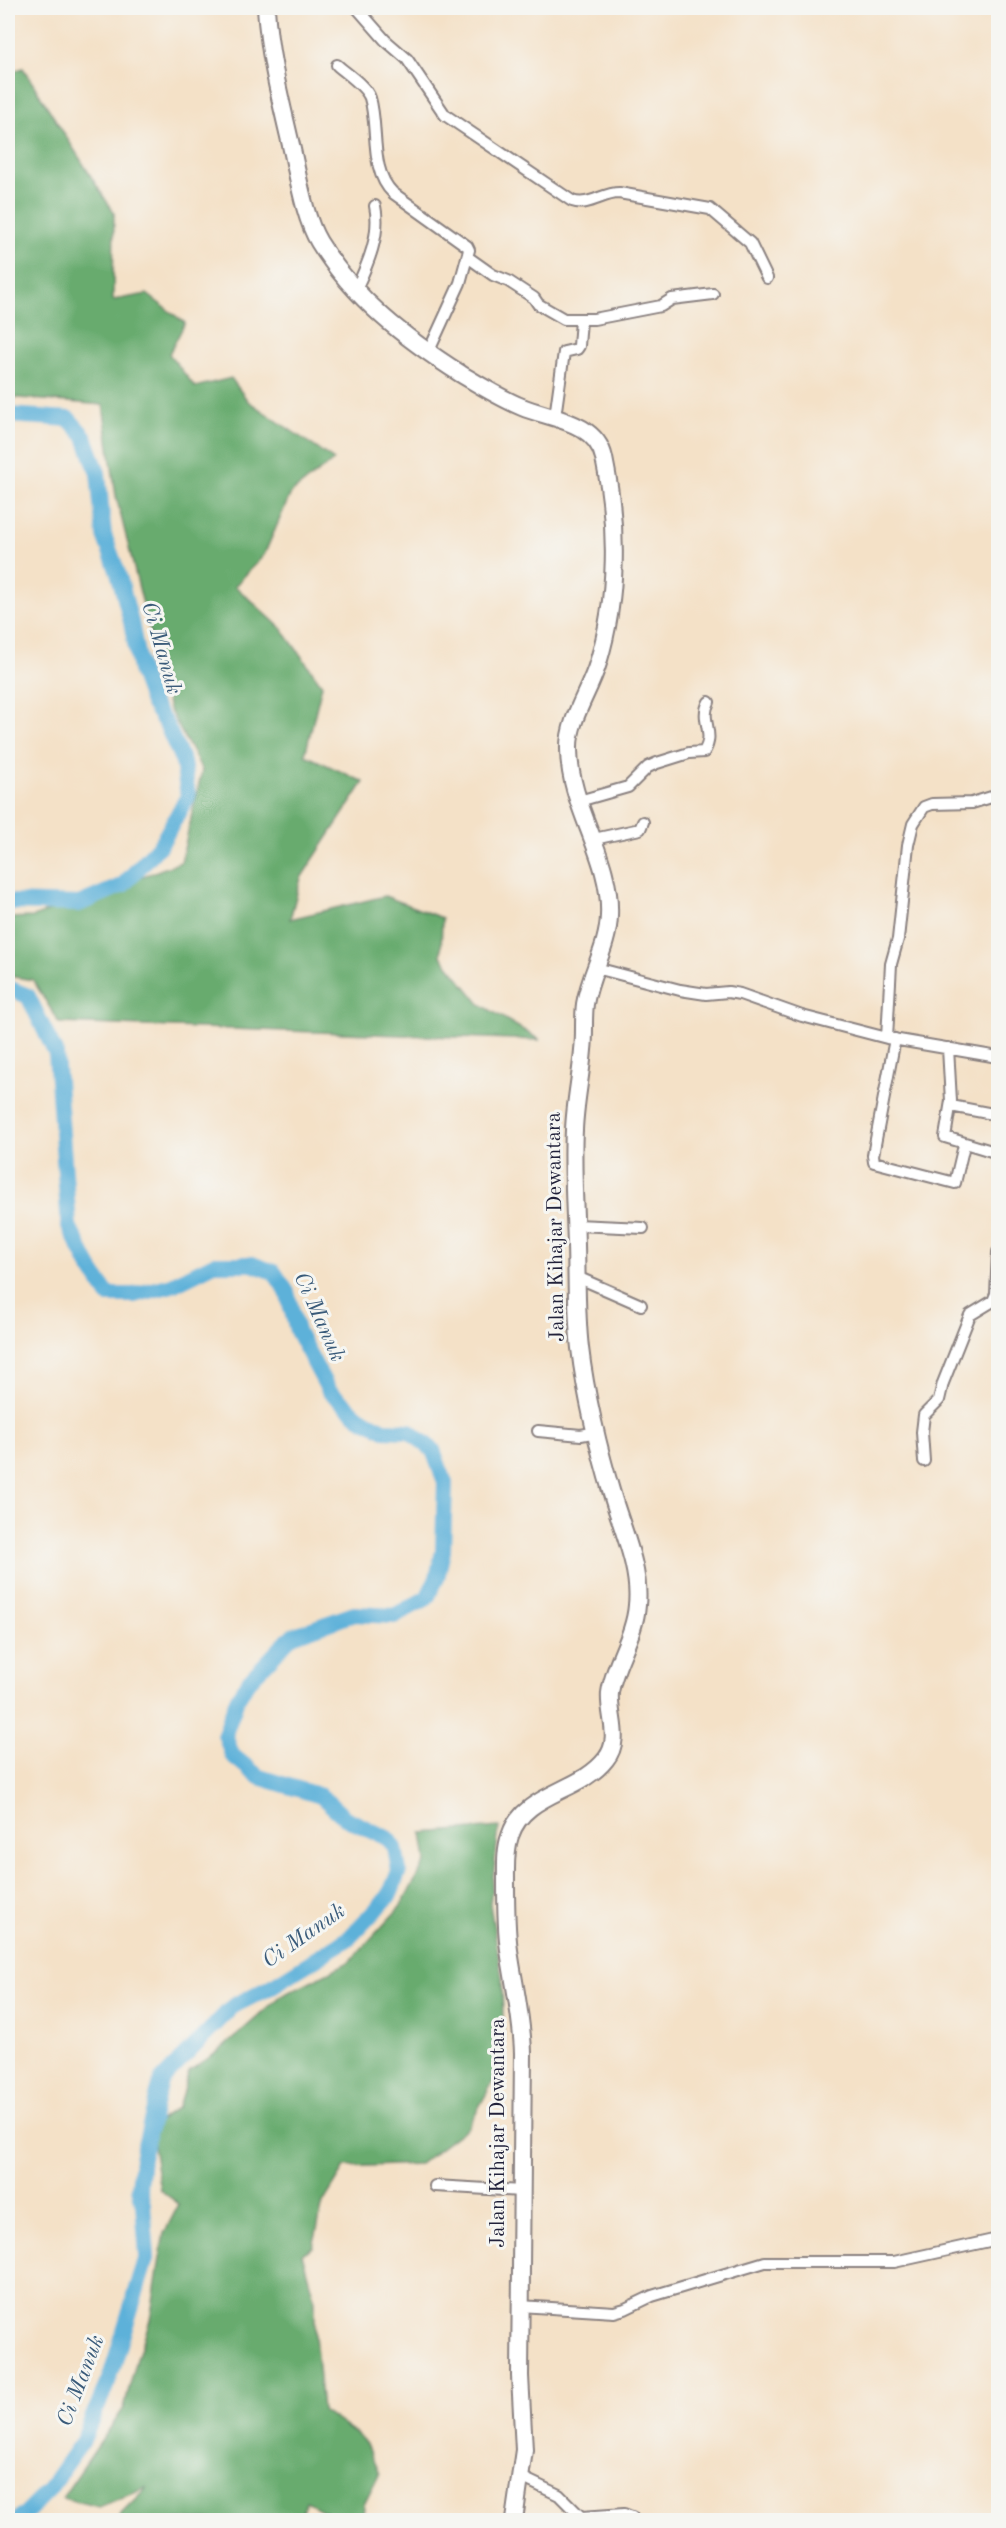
<svg xmlns="http://www.w3.org/2000/svg" width="1006" height="2528" viewBox="0 0 1006 2528" font-family="'Old Standard TT',serif">
	<style>
		.forest { fill: #68ab6e; stroke: #456654; stroke-width: 1.5 }
		.lines { fill: none; stroke-linecap: round; stroke-linejoin: round }
		.river { stroke: #5db1d9; stroke-width: 16 }
		.street-casing { stroke: #8b8281; stroke-width: 14 }
		.primary-casing { stroke: #8b8281; stroke-width: 20 }
		.street { stroke: #fff; stroke-width: 10 }
		.primary { stroke: #fff; stroke-width: 16 }
		.labels { text-anchor: middle; dominant-baseline: central; stroke-width: 6; stroke-linejoin: round; paint-order: stroke }
		.street-label { font-size: 21px; fill: #22223b; stroke: #f6f6f2 }
		.water-label { font-size: 22px; font-style: italic; fill: #3a5b7a; stroke: #f6f6f2 }
	</style>
	<rect width="100%" height="100%" fill="#f6f6f2"/>
	<filter id="ink" filterUnits="userSpaceOnUse"><feTurbulence type="fractalNoise" baseFrequency=".0167" numOctaves="2"/><feDisplacementMap in="SourceGraphic" scale="12" xChannelSelector="R" yChannelSelector="G"/><feConvolveMatrix kernelMatrix="1 2 1 2 8 2 1 2 1" color-interpolation-filters="sRGB"/></filter>
	<filter id="wash" filterUnits="userSpaceOnUse"><feTurbulence type="fractalNoise" baseFrequency=".008" numOctaves="4" result="noise"/><feDisplacementMap in="SourceGraphic" scale="24" xChannelSelector="R" yChannelSelector="G"/><feGaussianBlur stdDeviation="1.35" result="paint"/><feColorMatrix in="noise" values="0 0 0 0 0 0 0 0 0 0 0 0 0 0 0 0 0 1.4 0 .05"/><feComposite in="paint" operator="in"/></filter>
	<g filter="url(#wash)">
		<rect width="100%" height="100%" fill="#f4e1c7"/>
		<path class="forest" d="M23,68L114,213L113,300L147,294L185,323L169,354L195,387L231,378L248,401L334,460L291,493L264,555L235,586L282,629L322,685L305,755L364,782L301,878L290,919L385,896L442,918L441,956L480,1004L540,1040L59,1023L33,980L8,976V918L33,917L181,862L202,770L169,709L116,496L103,405L8,397V73Z
			M499,1827L490,1904L502,1977L504,2062L468,2127L419,2164L345,2167L323,2203L313,2247L302,2254L315,2301V2335L322,2410L364,2440L379,2474L364,2504L363,2520H339L306,2501L299,2520H115L148,2487L99,2507L62,2498L124,2408L137,2359L150,2320L164,2233L179,2204L160,2190L150,2127L178,2107L189,2071L219,2051L281,1996L349,1962L400,1907L426,1861L422,1833Z"/>
		<g class="lines">
			<path class="river" d="M8,415L69,419L85,437L98,473L104,535L119,576L131,622L140,670L152,703L167,726L183,762L188,796L161,844L123,885L79,904L8,902
				M8,988L28,996L56,1054L69,1226L88,1264L108,1295H134L172,1285L214,1264H252L274,1272L287,1292L297,1331L329,1391L359,1417L384,1430L409,1431L433,1450L445,1483L443,1551L437,1578L427,1598L394,1616L354,1614L292,1636L248,1682L237,1699L225,1734L232,1755L259,1777L321,1796L345,1818L389,1839L395,1848L399,1871L389,1896L349,1938L269,1988L233,2006L161,2081L142,2158L139,2187L143,2204L147,2256L110,2377L82,2442L47,2492L19,2520"/>
		</g>
	</g>
	<g filter="url(#ink)">
		<g class="lines">
			<defs>
				<path id="street" d="M357,8L385,40L407,59L445,115L572,201C589,207 602,193 619,193L710,209L750,243L767,278
					M337,65C347,74 366,86 370,98C379,127 369,170 393,193L467,246L469,250L460,283L428,353
					M469,258L493,275L508,281L534,298L538,304L564,319H594L661,306L672,299L713,294
					M356,289C368,264 381,234 375,206
					M555,417L564,352L577,349L579,346L581,320
					M579,801L628,787L648,767L657,763L689,753L704,752C716,732 699,720 709,702
					M594,839L640,829L643,822
					M596,968L680,990L706,994L728,992L740,994L802,1016L887,1038L998,1057
					M887,1038L891,964L898,939L908,845L913,824L924,807L932,804L972,803L998,795
					M895,1039L873,1155L874,1162L955,1183L964,1145
					M948,1048L951,1101L945,1137L998,1153
					M951,1106L998,1115
					M576,1225L643,1228
					M577,1277L641,1305
					M538,1431L581,1435L597,1432
					M924,1461L922,1432L924,1415L939,1400L943,1383L970,1315L993,1301L996,1294L998,1252
					M435,2186L521,2191
					M520,2306L614,2312L625,2309L652,2296L765,2262H894L998,2239
					M521,2477L559,2495L584,2520
					M582,2517L624,2514L632,2517V2520"/>
				<path id="primary" d="M266,8C269,58 282,105 293,154C299,181 305,219 319,242C354,299 406,339 461,374C481,386 500,398 522,407C551,419 596,421 604,458C618,525 618,597 598,663C590,691 568,720 569,749C569,808 612,857 609,916C608,948 590,973 585,1004C583,1019 585,1034 583,1050C581,1076 575,1103 574,1130C572,1168 575,1207 576,1245C577,1279 576,1314 580,1348C585,1392 599,1451 612,1494C622,1529 641,1569 637,1605C635,1636 613,1666 610,1693C608,1716 622,1739 606,1759C580,1793 524,1792 510,1836C505,1850 506,1867 506,1881C506,1904 506,1928 509,1950C514,1986 522,2016 523,2053L520,2376L524,2450L514,2520"/>
			</defs>
			<use href="#street" class="street-casing"/>
			<use href="#primary" class="primary-casing"/>
			<use href="#street" class="street"/>
			<use href="#primary" class="primary"/>
		</g>
	</g>
	<g class="labels">
		<g class="street-label">
			<text transform="translate(556 1227) rotate(-91)">Jalan Kihajar Dewantara</text>
			<text transform="translate(498 2133) rotate(-90)">Jalan Kihajar Dewantara</text>
		</g>
		<g class="water-label">
			<text transform="translate(161 648) rotate(74)">Ci Manuk</text>
			<text transform="translate(319 1317) rotate(66)">Ci Manuk</text>
			<text transform="translate(304 1936) rotate(-35)">Ci Manuk</text>
			<text transform="translate(81 2381) rotate(-69)">Ci Manuk</text>
		</g>
	</g>
	<rect width="1006" height="2528" fill="none" stroke="#f6f6f2" stroke-width="30"/>
</svg>
